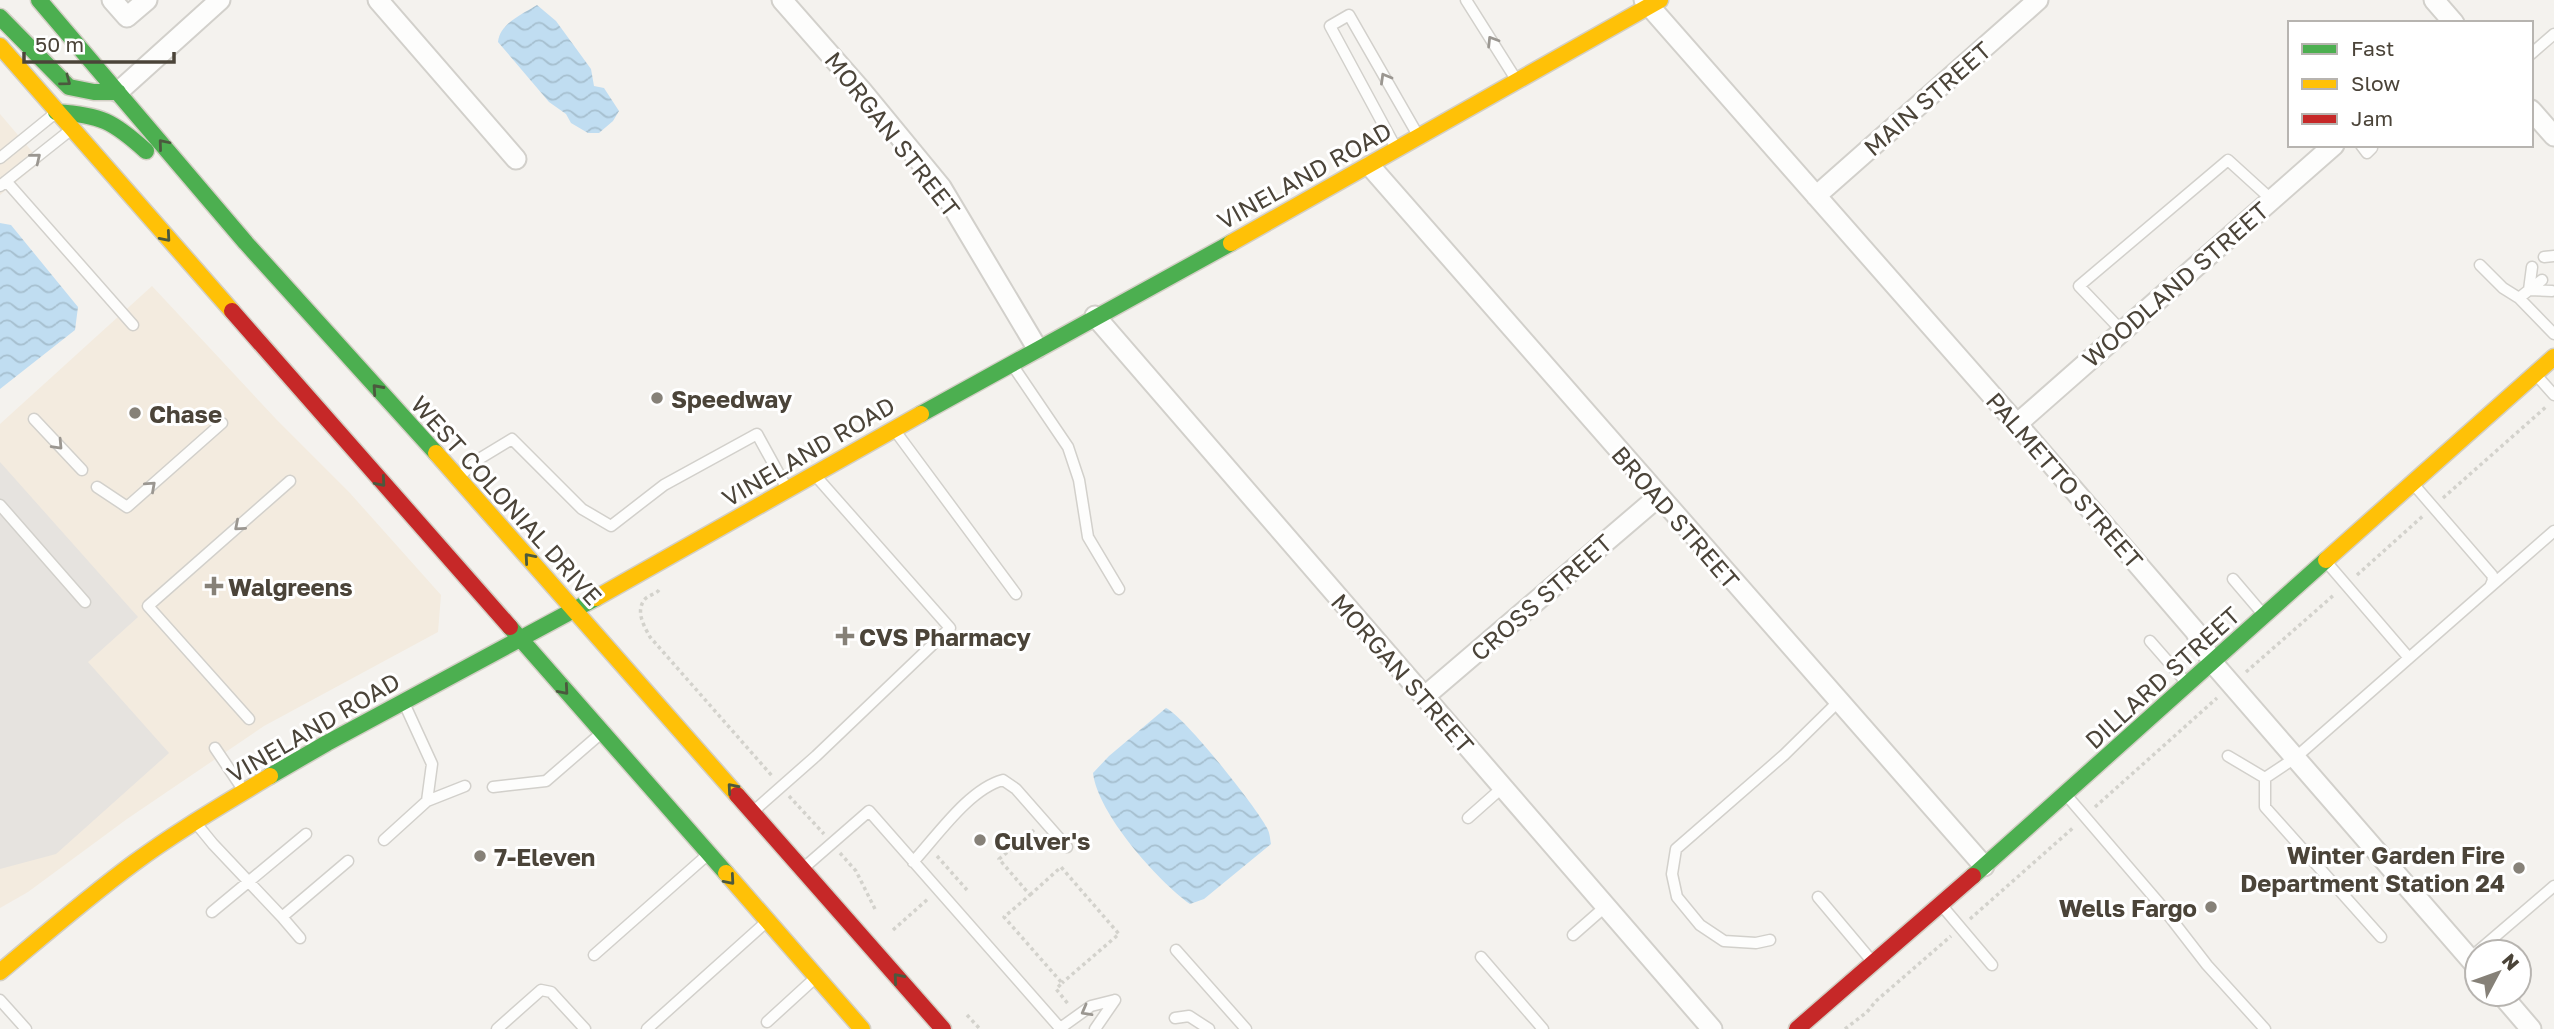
<svg xmlns="http://www.w3.org/2000/svg" width="2554" height="1029" viewBox="0 0 2554 1029" font-family="'Golos Text',sans-serif">
	<style>
		.commercial { fill: #f3ebdf }
		.parking { fill: #e6e3df }
		.water { fill: url(#water-waves) }
		.lines { fill: none; stroke-linecap: round; stroke-linejoin: round }
		.lane-casing { stroke: #d2d0cb; stroke-width: 13 }
		.street-casing { stroke: #d2d0cb; stroke-width: 23 }
		.fast-casing { stroke: #d3cfc5; stroke-width: 19 }
		.slow-casing { stroke: #d3cfc5; stroke-width: 19 }
		.jam-casing { stroke: #d3cfc5; stroke-width: 19 }
		.path { stroke: #d3d2cc; stroke-width: 3.5; stroke-dasharray: 3.5 3.5; stroke-linecap: butt }
		.lane { stroke: #fdfdfc; stroke-width: 10 }
		.street { stroke: #fdfdfc; stroke-width: 19 }
		.fast { stroke: #4caf50; stroke-width: 16 }
		.slow { stroke: #ffc107; stroke-width: 16 }
		.jam { stroke: #c62828; stroke-width: 16 }
		.oneway { stroke: #9b9791 }
		.oneway2 { stroke: #4b593e }
		.poi-dot { fill: #868178; stroke: #fff; stroke-width: 2.5 }
		.labels { text-anchor: middle; dominant-baseline: central; stroke-width: 6; stroke-linejoin: round; paint-order: stroke }
		.street-label { font-size: 24px; fill: #4b4439; stroke: #fff }
		.poi-label { font-size: 24px; font-weight: bold; fill: #4b4439; stroke: #fff; text-anchor: start }
	</style>
	<defs>
		<pattern id="water-waves" width="16" height="10" patternUnits="userSpaceOnUse" patternTransform="scale(1.75)"><rect width="16" height="10" fill="#c0ddf1"/><path d="M0 5q4-4 8 0t8 0" fill="none" stroke="#a6bfcf"/></pattern>
	</defs>
	<rect width="100%" height="100%" fill="#f4f2ee"/>
	<path class="commercial" d="M0,114L41,162L0,195Z
		M152,286L276,419L349,492L441,595L438,632L264,726L127,819L28,892L0,908V424Z"/>
	<path class="parking" d="M0,462L138,617L88,662L169,753L56,854L0,869Z"/>
	<path class="water" d="M537,5L556,21L591,69L594,86L604,88L619,111L613,121L599,133H588L571,123L566,114L549,102L498,42C500,23 523,14 537,5Z
		M0,223L11,225L78,307L75,330L0,389Z
		M1166,708C1184,716 1257,808 1267,828C1270,833 1270,839 1271,844L1204,899L1190,904C1157,880 1098,814 1093,773L1109,756Z"/>
	<g class="lines">
		<defs>
			<path id="lane" d="M1466,0L1517,81
				M2531,54L2554,34
				M2361,145L2367,153L2372,148
				M1397,150L1330,26L1349,15L1419,137
				M0,158L53,115
				M6,181L133,325
				M0,186L68,132
				M2544,257L2554,256
				M2480,265L2503,288L2519,298
				M2532,267L2529,290L2519,298L2554,334
				M2529,290L2552,291
				M2529,290L2542,280
				M2122,331L2079,286L2228,160L2272,200
				M1013,366L1068,447L1079,480L1088,537L1119,589
				M2538,377L2554,395
				M34,419L82,470
				M896,432L1016,594
				M461,475L479,459L512,439L582,509L611,526L664,485L757,434L785,485
				M97,487L127,507L222,423
				M0,505L85,602
				M2329,565L2409,658
				M2233,579L2262,613
				M2490,587L2554,531
				M2150,641L2185,681
				M404,703L432,764L427,801
				M249,719L148,606L290,481
				M215,748L244,791
				M2228,756L2265,778L2295,758L2490,587L2493,580L2492,575L2415,486
				M2265,778V807L2381,937
				M493,787L546,781L598,736
				M2068,797L2159,903L2207,965L2265,1029
				M756,809L816,756L950,628L814,474
				M1468,818L1503,787
				M195,822L213,844L282,917L348,861
				M384,840L427,801L465,786
				M913,862C937,836 969,789 1003,780L1016,789L1067,847
				M807,865L869,811L1060,1028
				M1818,897L1871,960
				M1943,907L1992,965
				M212,912L306,834
				M282,917L300,938
				M1573,935L1606,906
				M1770,940L1756,943L1724,941L1700,925L1677,897L1672,874L1676,849L1784,755L1839,701
				M1176,950L1246,1029
				M2477,952L2554,886
				M594,955L705,857
				M1481,957L1543,1029
				M0,1000L26,1029
				M1175,1018L1189,1016L1209,1029
				M767,1022L813,980
				M497,1029L541,990L551,992L585,1029
				M647,1029L764,924
				M1059,1029L1091,1006L1115,1000
				M1095,1029L1115,1000"/>
			<path id="street" d="M112,0L127,17L147,0
				M378,0L516,159
				M782,0L862,91L941,187L1037,348
				M1644,0L2017,424L2195,631L2212,662L2477,967
				M2434,0L2454,23
				M118,92L220,0
				M2531,110L2554,136
				M1370,166L1984,866
				M1816,196L2038,0
				M1095,316L1712,1029
				M2017,424L2334,145
				M1424,697L1658,497
				M2501,994L2531,1029"/>
			<path id="fast" d="M39,0L246,243L436,453
				M0,17L69,87L94,92H118
				M56,112C101,115 113,121 146,151
				M921,414L1231,243
				M510,627L726,873
				M270,776L327,743L596,598
				M1973,876L2326,560"/>
			<path id="slow" d="M0,46L232,311
				M1231,243L1660,0
				M436,453L737,795
				M2326,560L2554,357
				M596,598L921,414
				M726,873L862,1029
				M0,972C44,935 88,897 134,863C177,831 224,804 270,776"/>
			<path id="jam" d="M232,311L510,627
				M737,795L943,1029
				M1797,1029L1973,876"/>
		</defs>
		<use href="#lane" class="lane-casing"/>
		<use href="#street" class="street-casing"/>
		<use href="#fast" class="fast-casing"/>
		<use href="#slow" class="slow-casing"/>
		<use href="#jam" class="jam-casing"/>
		<path class="path" d="M2443,498L2547,406
			M2357,575L2424,515
			M659,590C656,594 649,595 645,599C635,611 644,626 650,637L773,777
			M2246,672L2335,594
			M789,796L824,834
			M2095,807L2217,698
			M1034,830L999,859L1030,895L1004,917L1062,983L1056,989L1069,1005
			M840,853L856,871L875,909
			M937,856L967,890
			M1030,895L1061,867L1119,934L1062,983
			M1970,919L2074,827
			M893,930L929,898
			M967,1015L980,1029
			M1845,1029L1867,1012L1876,1001L1951,936"/>
		<use href="#lane" class="lane"/>
		<use href="#street" class="street"/>
		<use href="#fast" class="fast"/>
		<use href="#slow" class="slow"/>
		<use href="#jam" class="jam"/>
	</g>
	<defs><path id="oneway-chevron" d="M-2-3.5L2.5 0L-2 3.5" fill="none" stroke-width="1.6" stroke-linecap="round" stroke-linejoin="round" transform="scale(1.75)"/></defs>
	<g class="oneway">
		<use href="#oneway-chevron" transform="translate(1492 41) rotate(-122)"/>
		<use href="#oneway-chevron" transform="translate(1385 78) rotate(-120)"/>
		<use href="#oneway-chevron" transform="translate(36 158) rotate(-39)"/>
		<use href="#oneway-chevron" transform="translate(58 445) rotate(47)"/>
		<use href="#oneway-chevron" transform="translate(151 486) rotate(-42)"/>
		<use href="#oneway-chevron" transform="translate(239 526) rotate(139)"/>
		<use href="#oneway-chevron" transform="translate(1086 1011) rotate(151)"/>
	</g>
	<g class="oneway2">
		<use href="#oneway-chevron" transform="translate(66 81) rotate(37)"/>
		<use href="#oneway-chevron" transform="translate(163 144) rotate(-130)"/>
		<use href="#oneway-chevron" transform="translate(166 237) rotate(49)"/>
		<use href="#oneway-chevron" transform="translate(377 389) rotate(-132)"/>
		<use href="#oneway-chevron" transform="translate(381 482) rotate(49)"/>
		<use href="#oneway-chevron" transform="translate(529 558) rotate(-131)"/>
		<use href="#oneway-chevron" transform="translate(564 690) rotate(49)"/>
		<use href="#oneway-chevron" transform="translate(732 788) rotate(-131)"/>
		<use href="#oneway-chevron" transform="translate(730 880) rotate(49)"/>
		<use href="#oneway-chevron" transform="translate(898 978) rotate(-131)"/>
	</g>
	<g class="poi-dot">
		<circle cx="657" cy="398" r="7"/>
		<circle cx="135" cy="413" r="7"/>
		<path d="M210.5 575.5h7v7h7v7h-7v7h-7v-7h-7v-7h7z"/>
		<path d="M841.5 625.5h7v7h7v7h-7v7h-7v-7h-7v-7h7z"/>
		<circle cx="980" cy="840" r="7"/>
		<circle cx="480" cy="856" r="7"/>
		<circle cx="2519" cy="868" r="7"/>
		<circle cx="2211" cy="907" r="7"/>
	</g>
	<g class="labels">
		<g class="street-label">
			<text transform="translate(1927 98) rotate(-41)">MAIN STREET</text>
			<text transform="translate(893 134) rotate(52)">MORGAN STREET</text>
			<text transform="translate(1304 175) rotate(-29)">VINELAND ROAD</text>
			<text transform="translate(2175 284) rotate(-41)">WOODLAND STREET</text>
			<text transform="translate(808 451) rotate(-30)">VINELAND ROAD</text>
			<text transform="translate(2065 480) rotate(49)">PALMETTO STREET</text>
			<text transform="translate(507 500) rotate(48)">WEST COLONIAL DRIVE</text>
			<text transform="translate(1676 517) rotate(49)">BROAD STREET</text>
			<text transform="translate(1541 597) rotate(-41)">CROSS STREET</text>
			<text transform="translate(1403 673) rotate(49)">MORGAN STREET</text>
			<text transform="translate(2162 677) rotate(-42)">DILLARD STREET</text>
			<text transform="translate(313 727) rotate(-30)">VINELAND ROAD</text>
		</g>
		<g class="poi-label">
			<text x="671" y="398">Speedway</text>
			<text x="149" y="413">Chase</text>
			<text x="228" y="586">Walgreens</text>
			<text x="859" y="636">CVS Pharmacy</text>
			<text x="994" y="840">Culver's</text>
			<text x="2505" y="854" text-anchor="end">Winter Garden Fire<tspan x="2505" dy="28">Department Station 24</tspan></text>
			<text x="494" y="856">7-Eleven</text>
			<text x="2197" y="907" text-anchor="end">Wells Fargo</text>
		</g>
	</g>
	<rect x="2288" y="21" width="245" height="126" fill="#ffffff" stroke="#b7b4b0" stroke-width="2"/>
	<rect x="2302" y="44" width="35" height="10" fill="#4caf50" stroke="#b7b4b0" stroke-width="2"/>
	<text x="2351" y="56" font-size="21" fill="#4b4439">Fast</text>
	<rect x="2302" y="79" width="35" height="10" fill="#ffc107" stroke="#b7b4b0" stroke-width="2"/>
	<text x="2351" y="91" font-size="21" fill="#4b4439">Slow</text>
	<rect x="2302" y="114" width="35" height="10" fill="#c62828" stroke="#b7b4b0" stroke-width="2"/>
	<text x="2351" y="126" font-size="21" fill="#4b4439">Jam</text>
	<g transform="translate(2498 973) rotate(49)"><circle r="33" fill="#ffffff" stroke="#b7b4b0" stroke-width="2"/>
	<path d="M0-5L12 26L0 18L-12 26Z" fill="#868178"/>
	<text y="-10" font-size="19" font-weight="bold" text-anchor="middle" fill="#4b4439">N</text>
	</g>
	<path d="M24 52v10h150v-10" fill="none" stroke="#4b4439" stroke-width="3.5"/>
	<text x="35" y="52" font-size="21" fill="#4b4439" stroke="#ffffff" stroke-width="5" paint-order="stroke">50 m</text>
</svg>
